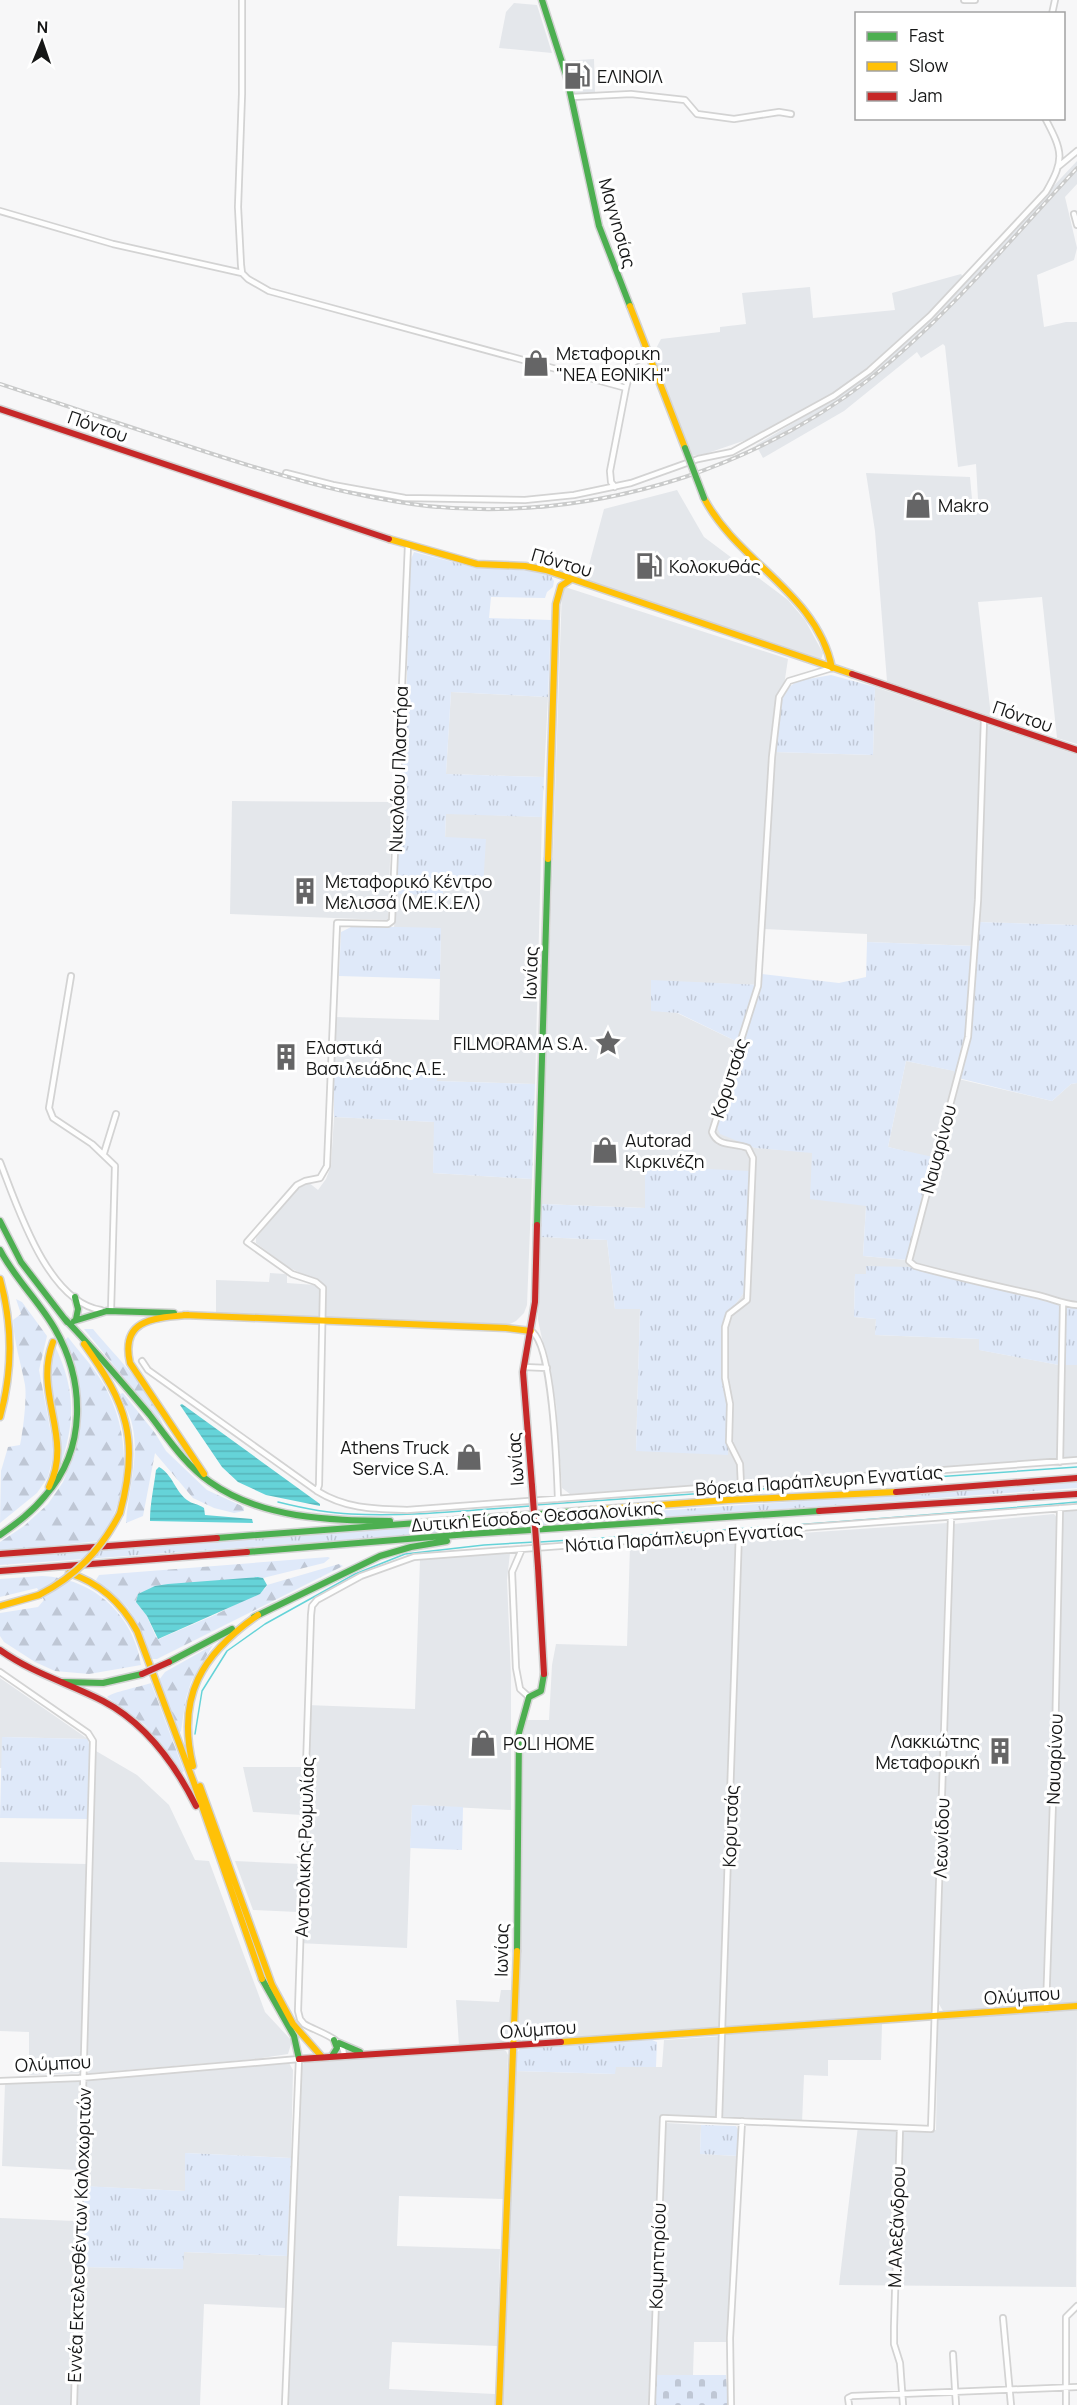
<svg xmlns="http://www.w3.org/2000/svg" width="1077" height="2405" viewBox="0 0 1077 2405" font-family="Manrope,sans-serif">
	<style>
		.built { fill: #e4e7eb }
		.grass { fill: url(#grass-tufts) }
		.forest { fill: url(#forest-firs) }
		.cemetery { fill: url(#cemetery-stones) }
		.water { fill: url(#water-rules) }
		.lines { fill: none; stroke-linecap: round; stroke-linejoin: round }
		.stream { stroke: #65d3d8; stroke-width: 1.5 }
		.street-casing { stroke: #d3d3d3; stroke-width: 8 }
		.fast-casing { stroke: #d3d3d3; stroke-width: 9 }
		.slow-casing { stroke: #d3d3d3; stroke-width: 9 }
		.jam-casing { stroke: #d3d3d3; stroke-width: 9 }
		.street { stroke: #fefefe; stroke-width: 4.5 }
		.fast { stroke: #4caf50; stroke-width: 6 }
		.slow { stroke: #ffc107; stroke-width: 6 }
		.jam { stroke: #c62828; stroke-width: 6 }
		.rail-casing { stroke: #cacbcb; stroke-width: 4 }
		.rail { stroke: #fff; stroke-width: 1.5; stroke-dasharray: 4.5; stroke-linecap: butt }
		.fast-bridge-casing { stroke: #d3d3d3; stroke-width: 9; stroke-linecap: butt }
		.slow-bridge-casing { stroke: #d3d3d3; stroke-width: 9; stroke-linecap: butt }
		.jam-bridge-casing { stroke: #d3d3d3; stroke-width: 9; stroke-linecap: butt }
		.fast-bridge { stroke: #4caf50; stroke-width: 6 }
		.slow-bridge { stroke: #ffc107; stroke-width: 6 }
		.jam-bridge { stroke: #c62828; stroke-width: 6 }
		.labels { text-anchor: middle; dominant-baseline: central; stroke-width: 6; stroke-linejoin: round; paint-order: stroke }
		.poi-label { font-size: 18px; fill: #161717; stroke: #fff; text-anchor: start }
		.street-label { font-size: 18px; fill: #161717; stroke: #fff }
	</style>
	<defs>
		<pattern id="grass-tufts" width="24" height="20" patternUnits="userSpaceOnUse" patternTransform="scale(1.5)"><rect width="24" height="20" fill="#dfe9f9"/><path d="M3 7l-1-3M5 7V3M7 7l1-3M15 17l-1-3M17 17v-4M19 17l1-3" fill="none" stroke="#bfc7d5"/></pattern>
		<pattern id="forest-firs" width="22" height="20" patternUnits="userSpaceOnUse" patternTransform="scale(1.5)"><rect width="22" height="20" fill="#dfe9f9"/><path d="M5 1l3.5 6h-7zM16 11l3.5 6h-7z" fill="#bfc7d5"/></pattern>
		<pattern id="cemetery-stones" width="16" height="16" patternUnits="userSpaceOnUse" patternTransform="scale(1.5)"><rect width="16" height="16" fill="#dfe9f9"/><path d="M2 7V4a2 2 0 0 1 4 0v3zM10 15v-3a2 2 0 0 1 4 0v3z" fill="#bfc7d5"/></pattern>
		<pattern id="water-rules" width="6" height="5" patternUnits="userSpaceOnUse" patternTransform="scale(1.5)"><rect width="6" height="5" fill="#65d3d8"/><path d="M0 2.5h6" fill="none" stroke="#57b4b9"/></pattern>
	</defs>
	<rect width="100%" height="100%" fill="#f7f7f8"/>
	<path class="built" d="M514,3L537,5L552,53L499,48L506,12Z
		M594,59L595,93L572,95L563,61Z
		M1077,161V184L1065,197L1077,248L1074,260L1037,275L1044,327L1066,322H1077V744L1057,738L1042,597L978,602L991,716L887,681L875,531L866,473L970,477L972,499H978L976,464L958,467L945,346L943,344L921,358L917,352L844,411L763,458L756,445L835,398L901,346L929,319Z
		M961,274L963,277L910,332L867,370L832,394L746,440L705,454L691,456L651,358L661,339L720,332V327L746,324L742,293L810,287L813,318L895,310L892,293Z
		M677,490L704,537L788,600L805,620L823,653L821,660L585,580L604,509Z
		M565,587L788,659L774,752L873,755L875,687L1077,755V925L978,922L976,946L867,942V934L764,929L761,985L651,981V1010L677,1013L744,1045L717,1127L755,1148L812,1152L866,1206L863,1256L907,1260L932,1158L888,1147L906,1061L955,1071L954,1078L1052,1101L1071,1084L1077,1083V1307L1052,1303L910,1267H867L866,1274H855L854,1317L876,1319L875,1335L979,1339L980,1350L1059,1365H1077V1459L570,1494L562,1488L556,1404L538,1320L540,1237L607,1240L615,1309H640L636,1451L728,1405L723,1388V1320L745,1291L646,1166L645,1208L541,1204L562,589Z
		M451,692L548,697L544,777L446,774Z
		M232,801L392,802L388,920L230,914Z
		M446,813L542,817L535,1084L436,1081V1069L334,1066L335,1017L439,1020L441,929L394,928L396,894H443Z
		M334,1117L435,1122L433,1173L532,1179L527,1305L524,1313L516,1321L508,1325L216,1314V1280L269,1282L270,1273L285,1274L287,1275V1283L315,1285V1280L288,1267L256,1243V1238L292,1193L308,1182L318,1190L326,1179L331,1166Z
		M1077,1507V2006L1046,2009L1060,1508Z
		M1054,1514L1058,1519L1043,2005L1040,2008L948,2013L943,2011L939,2004L953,1524Z
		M947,1523L932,2009L930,2012L525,2044L516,2041L522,1733L527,1720H549L552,1665L556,1644L627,1646L630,1545Z
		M510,1553L507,1580L511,1676V1810L412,1805L407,1948L297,1943L298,1912L253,1910L235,1861L300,1864L302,1815L253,1812L243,1767H303L306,1705L415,1709L420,1559Z
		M0,1678L88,1739L3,1737L2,1768H0Z
		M90,1750L96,1751L137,1775L169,1805L195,1860L209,1861L265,2012L292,2041L288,2054L255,2059L91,2073L29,2075V2032L0,2031V1862L86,1864Z
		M501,1990H512L509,2042L459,2046L456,2000L499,2002Z
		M1077,2009L1076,2287L839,2285L858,2126L936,2130L938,2018Z
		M882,2024L881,2060H828V2076L804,2075L802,2123L660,2116L650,2405H502L515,2071L615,2074V2067H662L664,2040L723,2036L724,2034Z
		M502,2049L506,2051L508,2055L503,2199L399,2196L397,2246L500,2249L497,2346L392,2342L389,2389L495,2394V2405H287L299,2070L305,2062H310Z
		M289,2063L293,2070L291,2158L185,2153L186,2191L77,2186V2170L2,2166L5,2084Z
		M667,2123L701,2125L700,2154L738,2156L729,2342H694L693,2375H654L664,2128Z
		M0,2194V2218L75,2221L71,2405H0Z
		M183,2252L287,2256L286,2308L204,2304L200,2405H76L79,2267L182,2269Z"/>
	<path class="grass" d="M414,552L476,568L536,571L551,576L554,581L553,587L547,592L545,598L491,597L489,618L551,620L548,697L451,692L446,774L544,777L542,817L446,814L445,837L486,839L483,887L443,885V895L396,894L407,677L409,564Z
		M831,675L875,687L873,755L774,752L783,692L797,681Z
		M978,922L1077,925V1083L1071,1084L1052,1101L954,1077V1071L906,1061L888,1147L933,1157L907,1260L863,1256L866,1206L810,1199L812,1153L755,1148L720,1134L717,1127L744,1045L678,1013L651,1011V980L761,985L762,974L839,983L866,977L867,942L975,946Z
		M358,926L441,928L440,979L339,976L341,932L351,927Z
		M334,1066L436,1069L437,1081L535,1084L532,1179L433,1173L434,1122L334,1117Z
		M645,1166L750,1171L745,1291L723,1321V1387L728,1405V1455L636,1451L640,1309H615L607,1240L540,1237L541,1204L645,1208Z
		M866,1266L910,1267L1052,1303L1077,1307V1365H1059L979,1350V1339L875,1335L876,1319L854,1317L855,1274H866Z
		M1077,1482V1488L0,1565V1557L45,1553Z
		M2,1737L88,1739L90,1750L88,1819L0,1818Z
		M412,1805L463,1807L462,1850L410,1848Z
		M652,2040L657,2042L656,2067H616L615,2074L515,2071V2055L520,2049Z
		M701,2125L736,2126L739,2131L738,2156L700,2154Z
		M185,2153L291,2158L287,2256L184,2252L183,2269L79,2267L82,2186L185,2191Z"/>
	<path class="forest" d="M16,1299L22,1302L47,1336L39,1370L53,1444L52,1461L48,1477L37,1493L0,1523L1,1471L8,1447L20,1445C23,1431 27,1398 25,1385C21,1363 14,1343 13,1320L21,1314Z
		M84,1329H93C118,1359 150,1389 164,1427Z
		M68,1337C80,1353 94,1367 104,1385C131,1432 132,1496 99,1541L0,1551V1542L24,1526L48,1504L63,1482L75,1453L81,1424L65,1340Z
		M55,1346C75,1388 76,1422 60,1466L47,1371Z
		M123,1393L155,1433L166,1451L207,1490L244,1507V1511L234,1513L214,1508L193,1498L155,1453L143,1516L126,1523C128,1489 141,1454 131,1420C128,1411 123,1402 120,1394Z
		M328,1557L330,1558L324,1563L263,1578L258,1577L138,1594L136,1602L147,1616L156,1637L159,1639L217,1614L265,1589L267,1585L339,1564L343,1566L157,1659H152L136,1621L127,1607L96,1580L99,1575Z
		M42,1576C93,1578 134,1615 141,1665L89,1674L55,1671L35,1662L4,1642L0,1636V1613L38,1607L44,1600L37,1588L0,1597V1579Z
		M213,1645L191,1682L186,1698L181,1731L179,1733L159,1680L165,1672Z
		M151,1683L184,1771L182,1773L145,1725L107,1697C112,1692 140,1687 151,1683Z"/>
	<path class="cemetery" d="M654,2375H726L728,2405H653Z"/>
	<path class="water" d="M182,1404L320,1504V1506L266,1495L238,1482L222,1467L180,1405Z
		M159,1467C173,1475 175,1491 187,1500C192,1504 199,1504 204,1508L205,1515L252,1519L253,1523L150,1521C150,1503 154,1487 156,1470Z
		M258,1577L263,1578L267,1585L260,1594L158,1639L147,1616L136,1602L138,1594L155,1586L168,1584Z"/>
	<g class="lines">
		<path class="stream" d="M278,1502C302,1508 326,1513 351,1514C410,1517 471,1510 531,1506
			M535,1505L1077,1467
			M540,1542C719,1531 898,1518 1077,1502
			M195,1734L202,1691L227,1651L265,1624L355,1574L405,1554L484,1545L535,1542"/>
		<defs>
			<path id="street" d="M242,0V94L238,207L241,265L242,273L248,279L269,291L626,388L632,364L647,354
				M964,0H975
				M1052,14L1055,0
				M572,97L631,94L685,100L697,114L734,119L779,112L791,114
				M1059,166L1077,151
				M0,211L113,244L242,273
				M1074,214L1077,225
				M286,473L333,485L405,498L525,500L574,495L631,483L698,459L732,452L834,396L869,371L930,316L1046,192C1065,159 1063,152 1045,118
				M615,487L611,482L610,471L626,388
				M984,719L978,900L968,1037L909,1261L915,1266C956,1277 996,1286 1037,1295C1051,1298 1062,1304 1077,1305
				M71,976L49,1108L53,1118L92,1144L115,1166L111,1311
				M104,1153L116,1114
				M0,1162C17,1205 47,1302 101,1310
				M531,1331C553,1343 557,1471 558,1499
				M142,1361L148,1370L317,1491C346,1509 374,1509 407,1510L1077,1460
				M524,1367L547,1368
				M1060,1462L1063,1304
				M741,1485L740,1464L729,1442L730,1404L725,1378V1327L729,1314L747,1300L753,1158L748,1148C735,1142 718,1148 712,1132L758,986L772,757L779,697L789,681L832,668
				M317,1491L319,1485L323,1288L316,1282L292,1274L247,1242L297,1185L305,1181L320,1178L327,1166L337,923L388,924L392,921L408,545
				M522,1549L512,1572L516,1668L520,1689L529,1697
				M0,1672L88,1733L93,1741L74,2405
				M1046,2009L1055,1741L1060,1508
				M344,2055C344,2038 317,2032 304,2024L300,2019L298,2011L311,1615L312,1606L317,1600L361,1576L414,1557L1077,1507
				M0,2081L79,2078L299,2059L285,2405
				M719,2120L739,1532
				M900,2128L894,2327V2344L900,2363L903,2405
				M1003,2318L1011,2405
				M953,2354L956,2405
				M652,2405L663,2118L931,2129L951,1518
				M731,2405L730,2338L742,2121
				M849,2405L848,2398L852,2396L1077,2387
				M1066,2405V2317L1077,2306"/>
			<path id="fast" d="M542,0L567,78L599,226L630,306
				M0,1221L21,1262L67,1322
				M537,1225L548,859
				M0,1250C15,1279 39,1301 55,1329C85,1381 87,1449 45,1496C32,1512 17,1523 0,1535
				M75,1297L78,1309L76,1319
				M107,1311L174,1313
				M64,1318C94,1349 121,1381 149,1414C167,1437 185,1465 210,1482C262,1519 328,1520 390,1521
				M74,1321L107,1311
				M217,1538L591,1510
				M247,1552L469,1534L819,1511
				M254,1617L380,1556L411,1547L447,1541
				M169,1662L232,1629
				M63,1682L103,1683L142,1674
				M517,1951L519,1733L529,1697L541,1691L544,1674
				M262,1979L294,2036L299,2059
				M339,2043L360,2052
				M332,2056L337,2048L334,2040"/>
			<path id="slow" d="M630,306L685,448
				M704,498C737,562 817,593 832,668
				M389,539L477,564L525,566L546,570L852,674
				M548,859L556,604L561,586L570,580
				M0,1279C13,1326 13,1370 0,1417
				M184,1315L506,1328L531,1331
				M188,1315C154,1318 120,1319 130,1363L204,1474
				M84,1344C127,1404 140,1440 120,1513
				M49,1487C74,1437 33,1395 53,1342
				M591,1510L728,1500L896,1492
				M69,1573C100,1583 121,1602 137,1631L194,1783L262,1979
				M0,1606L39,1595
				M193,1766C176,1696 202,1654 258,1615
				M200,1786L272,1985L293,2024L322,2057
				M561,2042L1077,2006
				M499,2405L517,1951"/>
			<path id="jam" d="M0,409L389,539
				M852,674L1077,750
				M532,1486L523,1372L535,1302L537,1225
				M896,1492L1077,1478
				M819,1511L1077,1494
				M0,1554L217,1538
				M538,1567L544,1674
				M0,1571L247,1552
				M0,1650C32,1673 68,1683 103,1701C145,1723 175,1764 196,1806
				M299,2059L561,2042"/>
		</defs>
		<use href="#street" class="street-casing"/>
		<use href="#fast" class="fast-casing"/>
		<use href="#slow" class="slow-casing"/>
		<use href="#jam" class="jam-casing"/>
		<use href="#street" class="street"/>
		<use href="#fast" class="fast"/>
		<use href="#slow" class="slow"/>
		<use href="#jam" class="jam"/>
		<defs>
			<path id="rail" d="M0,384C62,404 123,425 185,445C264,471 344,496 427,506C514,515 602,504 685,477C753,454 816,421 872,377C948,316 1011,239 1077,168"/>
		</defs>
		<use href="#rail" class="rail-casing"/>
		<use href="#rail" class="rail"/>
		<defs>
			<path id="fast-bridge" d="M685,448L704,498"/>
			<path id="slow-bridge" d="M39,1595C76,1576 101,1550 120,1513"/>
			<path id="jam-bridge" d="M532,1486L538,1567
				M142,1674L169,1662"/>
		</defs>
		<use href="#fast-bridge" class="fast-bridge-casing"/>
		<use href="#slow-bridge" class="slow-bridge-casing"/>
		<use href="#jam-bridge" class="jam-bridge-casing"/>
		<use href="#fast-bridge" class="fast-bridge"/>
		<use href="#slow-bridge" class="slow-bridge"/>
		<use href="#jam-bridge" class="jam-bridge"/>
	</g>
	<defs>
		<symbol id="fuel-bare" viewBox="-9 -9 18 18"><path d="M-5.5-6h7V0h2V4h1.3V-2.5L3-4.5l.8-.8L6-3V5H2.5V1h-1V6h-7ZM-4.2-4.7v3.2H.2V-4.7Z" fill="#656566" stroke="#fff" stroke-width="2.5" paint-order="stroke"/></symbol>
		<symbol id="shop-bare" viewBox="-9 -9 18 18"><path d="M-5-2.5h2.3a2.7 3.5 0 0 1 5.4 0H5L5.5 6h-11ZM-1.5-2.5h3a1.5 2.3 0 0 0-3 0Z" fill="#656566" stroke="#fff" stroke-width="2.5" paint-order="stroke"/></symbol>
		<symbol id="building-bare" viewBox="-9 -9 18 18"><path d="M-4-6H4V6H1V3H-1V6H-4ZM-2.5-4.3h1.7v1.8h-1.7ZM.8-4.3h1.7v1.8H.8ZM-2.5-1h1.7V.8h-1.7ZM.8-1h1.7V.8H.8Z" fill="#656566" stroke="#fff" stroke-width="2.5" paint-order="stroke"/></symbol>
		<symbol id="sight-bare" viewBox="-9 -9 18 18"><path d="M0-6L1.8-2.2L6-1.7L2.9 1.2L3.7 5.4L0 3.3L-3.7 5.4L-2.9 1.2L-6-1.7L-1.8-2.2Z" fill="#656566" stroke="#fff" stroke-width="2.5" paint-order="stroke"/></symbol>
	</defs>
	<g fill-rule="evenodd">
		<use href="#fuel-bare" x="558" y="57" width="38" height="38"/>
		<use href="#shop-bare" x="517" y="344" width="38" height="38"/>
		<use href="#shop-bare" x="899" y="486" width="38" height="38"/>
		<use href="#fuel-bare" x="630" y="547" width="38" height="38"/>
		<use href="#building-bare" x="286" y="872" width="38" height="38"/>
		<use href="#sight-bare" x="589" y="1024" width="38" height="38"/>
		<use href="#building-bare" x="267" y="1038" width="38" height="38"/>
		<use href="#shop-bare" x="586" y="1131" width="38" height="38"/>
		<use href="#shop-bare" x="450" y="1438" width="38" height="38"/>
		<use href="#shop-bare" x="464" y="1724" width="38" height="38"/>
		<use href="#building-bare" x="981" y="1732" width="38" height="38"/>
	</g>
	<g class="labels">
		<g class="poi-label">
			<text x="597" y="76">ΕΛΙΝΟΙΛ</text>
			<text x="556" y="353">Μεταφορικη<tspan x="556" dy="21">"ΝΕΑ ΕΘΝΙΚΗ"</tspan></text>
			<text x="938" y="505">Makro</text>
			<text x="669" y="566">Κολοκυθάς</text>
			<text x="325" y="881">Μεταφορικό Κέντρο<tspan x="325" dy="21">Μελισσά (ΜΕ.Κ.ΕΛ)</tspan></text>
			<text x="588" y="1043" text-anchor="end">FILMORAMA S.A.</text>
			<text x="306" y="1047">Ελαστικά<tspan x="306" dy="21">Βασιλειάδης Α.Ε.</tspan></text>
			<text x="625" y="1140">Autorad<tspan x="625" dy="21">Κιρκινέζη</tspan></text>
			<text x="449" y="1447" text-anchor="end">Athens Truck<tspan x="449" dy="21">Service S.A.</tspan></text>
			<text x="980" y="1741" text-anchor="end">Λακκιώτης<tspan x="980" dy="21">Μεταφορική</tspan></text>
			<text x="503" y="1743">POLI HOME</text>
		</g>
		<g class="street-label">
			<text transform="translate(618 223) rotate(74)">Μαγνησίας</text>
			<text transform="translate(98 426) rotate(19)">Πόντου</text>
			<text transform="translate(562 562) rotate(16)">Πόντου</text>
			<text transform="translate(1023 716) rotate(19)">Πόντου</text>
			<text transform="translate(398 769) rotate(-88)">Νικολάου Πλαστήρα</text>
			<text transform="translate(530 973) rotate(-88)">Ιωνίας</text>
			<text transform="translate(729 1078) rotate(-72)">Κορυτσάς</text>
			<text transform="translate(938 1149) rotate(-75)">Ναυαρίνου</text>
			<text transform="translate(515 1459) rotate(-94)">Ιωνίας</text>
			<text transform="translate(819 1480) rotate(-4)">Βόρεια Παράπλευρη Εγνατίας</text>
			<text transform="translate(537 1516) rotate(-4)">Δυτική Είσοδος Θεσσαλονίκης</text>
			<text transform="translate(684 1537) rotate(-4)">Νότια Παράπλευρη Εγνατίας</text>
			<text transform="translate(1054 1759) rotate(-88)">Ναυαρίνου</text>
			<text transform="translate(730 1826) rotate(-88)">Κορυτσάς</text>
			<text transform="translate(941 1838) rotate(-88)">Λεωνίδου</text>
			<text transform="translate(304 1847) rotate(-88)">Ανατολικής Ρωμυλίας</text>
			<text transform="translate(501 1950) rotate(-89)">Ιωνίας</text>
			<text transform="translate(1022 1995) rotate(-4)">Ολύμπου</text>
			<text transform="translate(538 2029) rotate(-4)">Ολύμπου</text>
			<text transform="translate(53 2063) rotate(-3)">Ολύμπου</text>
			<text transform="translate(896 2227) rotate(-88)">Μ.Αλεξάνδρου</text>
			<text transform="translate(79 2235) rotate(-88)">Εννέα Εκτελεσθέντων Καλοχωριτών</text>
			<text transform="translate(657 2256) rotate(-88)">Κοιμητηρίου</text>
		</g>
	</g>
	<rect x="855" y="12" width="210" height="108" fill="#ffffff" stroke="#a2a2a2" stroke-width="1.5"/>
	<rect x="867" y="32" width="30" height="9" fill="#4caf50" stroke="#a2a2a2" stroke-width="1.5"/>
	<text x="909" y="42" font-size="18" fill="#161717">Fast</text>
	<rect x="867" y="62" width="30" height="9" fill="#ffc107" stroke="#a2a2a2" stroke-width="1.5"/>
	<text x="909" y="72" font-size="18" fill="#161717">Slow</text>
	<rect x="867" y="92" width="30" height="9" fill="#c62828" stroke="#a2a2a2" stroke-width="1.5"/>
	<text x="909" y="102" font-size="18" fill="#161717">Jam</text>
	<g transform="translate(42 42) rotate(2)" stroke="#ffffff" stroke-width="4.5" paint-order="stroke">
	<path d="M0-4.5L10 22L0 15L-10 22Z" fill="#161717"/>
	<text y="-9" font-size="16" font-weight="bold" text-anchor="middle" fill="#161717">N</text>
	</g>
</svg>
